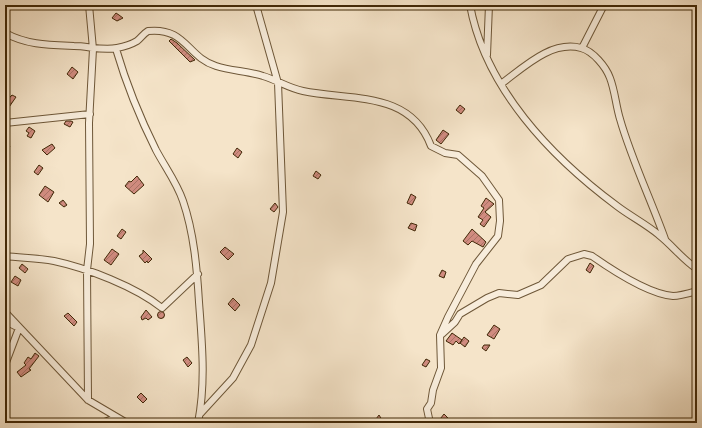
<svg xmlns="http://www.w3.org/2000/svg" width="702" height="428" viewBox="0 0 702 428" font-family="'IM FELL French Canon',serif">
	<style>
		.building { fill: url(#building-hatch); stroke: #412807 }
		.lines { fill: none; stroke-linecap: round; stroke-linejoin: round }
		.street-casing { stroke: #6e5738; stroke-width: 8 }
		.street { stroke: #f8eddc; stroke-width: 6 }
	</style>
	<defs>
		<pattern id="building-hatch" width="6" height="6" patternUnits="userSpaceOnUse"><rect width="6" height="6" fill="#d08b7f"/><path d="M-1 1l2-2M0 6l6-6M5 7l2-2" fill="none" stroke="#aa7266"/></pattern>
	</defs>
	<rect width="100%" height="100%" fill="#f5e4c9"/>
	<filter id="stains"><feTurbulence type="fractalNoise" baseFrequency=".005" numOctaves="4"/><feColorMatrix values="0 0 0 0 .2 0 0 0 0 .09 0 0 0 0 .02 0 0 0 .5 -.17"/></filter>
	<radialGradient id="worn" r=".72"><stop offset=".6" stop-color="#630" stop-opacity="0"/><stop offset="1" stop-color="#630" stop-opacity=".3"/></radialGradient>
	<path class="building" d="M116,13L119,15L123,18L117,21L112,18Z
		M171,39L177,43L195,60L190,62L169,41Z
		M72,67L78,72L73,79L67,74Z
		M12,95L16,97L5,113V102Z
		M460,105L465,109L461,114L456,110Z
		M66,121H71L73,122L70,127L64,124Z
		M29,127L35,131L31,138L27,136L29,133L26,131Z
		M443,130L449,134L441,144L436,140Z
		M5,142L10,146L5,154Z
		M52,144L55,148L47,155L42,150Z
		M237,148L242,152L238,158L233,154Z
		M39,165L43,168L38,175L34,172Z
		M316,171L321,175L318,179L313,176Z
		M137,176L144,185L134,194L125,186L129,181L131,182Z
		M45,186L54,192L48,202L39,195Z
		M411,194L416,197L412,205L407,203Z
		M486,198L494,204L485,212L491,217L484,227L480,224L483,220L478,217L484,208L481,206Z
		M63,200L67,205L64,207L59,203Z
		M275,203L278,207L274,212L270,209Z
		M411,223L417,225L415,231L408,228Z
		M122,229L126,232L121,239L117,236Z
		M472,229L486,242L483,247L472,241L468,245L463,241Z
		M225,247L234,254L228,260L220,252Z
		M112,249L119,254L111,265L104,260Z
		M143,250L152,259L148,263L147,261L145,263L139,256L143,253Z
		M590,263L594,266L590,273L586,270Z
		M22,264L28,269L25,273L19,268Z
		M442,270L446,272L444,278L439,276Z
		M15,276L21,280L18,286L11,282Z
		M233,298L240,305L235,311L228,304Z
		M146,310L152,317L148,320L146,318L142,320L141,317Z
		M157.5 315a3.5 3.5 0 1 1 7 0a3.5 3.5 0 1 1-7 0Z
		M68,313L77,322L74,326L64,316Z
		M494,325L500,329L494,339L487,335Z
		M452,333L462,340L459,344L456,341L453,345L446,341Z
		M464,337L469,341L465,347L460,343Z
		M484,345H490L486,351L482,348Z
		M35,353L39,356L29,369L31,370L21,377L17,372L26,365L24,363L28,357L31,359Z
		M187,357L192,363L188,367L183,360Z
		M426,359L430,361L426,367L422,365Z
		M141,393L147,399L143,403L137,397Z
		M444,414L448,418L443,423H437Z
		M379,415L384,423H380L376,419Z"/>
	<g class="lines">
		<defs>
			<path id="street" d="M470,5C485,88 551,157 617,206C630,216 646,224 659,235C672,245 683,260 697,269
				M5,33C27,45 49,45 74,46C88,46 102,51 117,48C122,47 132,44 137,41C141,38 143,34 148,31C186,27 187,57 216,66C231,71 248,71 263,76C277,80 288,88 303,91C350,101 410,90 431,146L445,153L458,155L482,176L499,200L500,221L498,236L476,264L448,317L440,335L441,368L433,390L431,403L427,409L430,423
				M582,48L604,5
				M116,49C126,83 140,118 156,150C165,167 177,183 183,201C194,233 197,269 199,302C202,343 206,382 198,423
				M487,55L489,5
				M501,84C523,68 551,40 581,48C593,51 606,67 610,78C615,91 616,106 620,119C631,158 651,200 665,239
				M5,123L90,114
				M5,256C21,258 38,258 54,261C87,268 136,287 162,308L198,274
				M5,312L88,400L127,423
				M5,321L19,328L5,365
				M442,334L455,322L460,314L487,298L499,293L518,295L541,285L568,259L584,254L592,256C612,270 648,294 673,296C680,296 690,293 697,291
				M88,400L87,270L90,244L89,123L93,49L89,5
				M200,414L233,378L251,345L271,283L283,212L278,83L256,5
				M102,423L115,418"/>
		</defs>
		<use href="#street" class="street-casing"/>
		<use href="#street" class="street"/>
	</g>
	<rect width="702" height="428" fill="none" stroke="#f5e4c9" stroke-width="20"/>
	<rect x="6" y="6" width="690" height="416" fill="none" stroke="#412807" stroke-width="2"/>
	<rect x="10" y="10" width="682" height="408" fill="none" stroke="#412807"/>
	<rect width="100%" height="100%" filter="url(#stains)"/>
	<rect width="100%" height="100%" fill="url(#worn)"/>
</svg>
